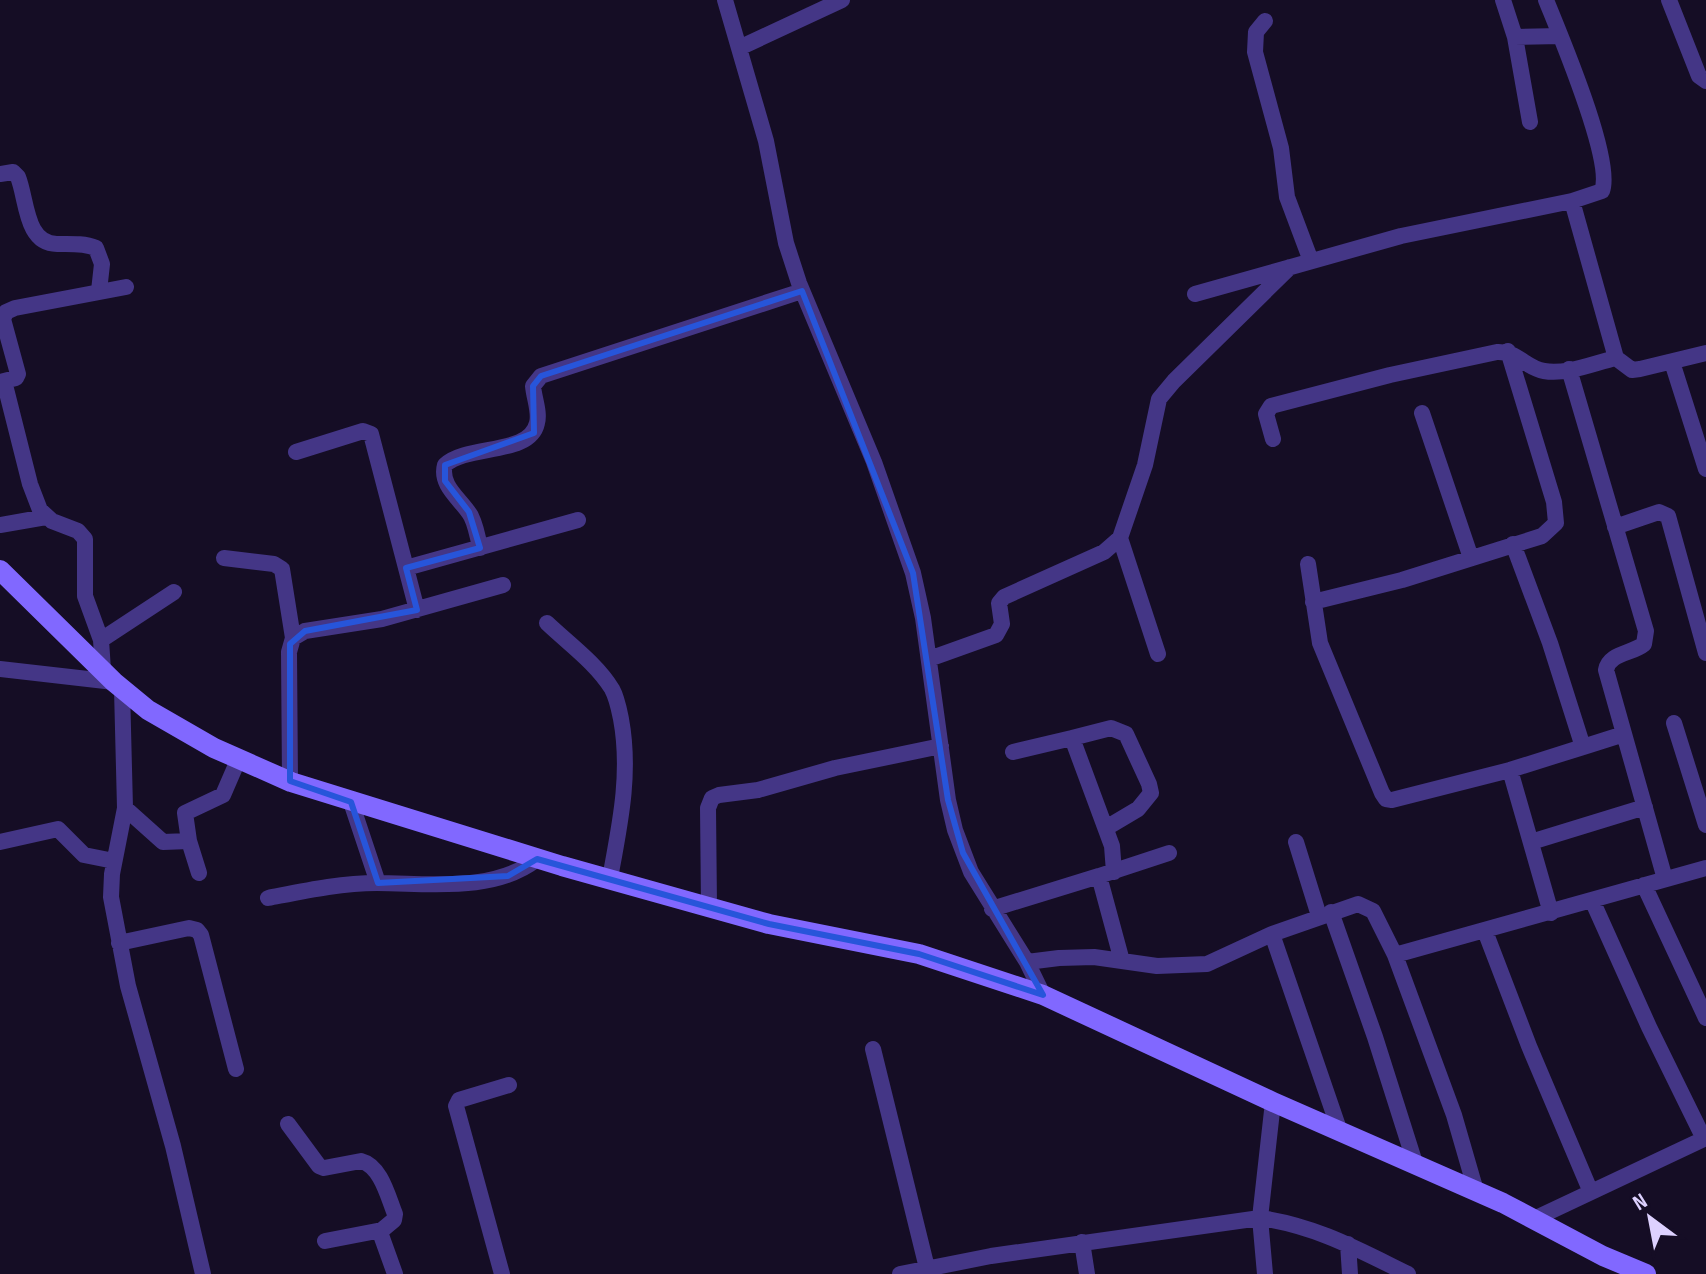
<svg xmlns="http://www.w3.org/2000/svg" width="1706" height="1274" viewBox="0 0 1706 1274" font-family="'Sofia Sans Condensed',sans-serif">
	<style>
		.lines { fill: none; stroke-linecap: round; stroke-linejoin: round }
		.street { stroke: #443686; stroke-width: 16 }
		.secondary { stroke: #8168ff; stroke-width: 20 }
		.marked { fill: none; stroke: #2755da; stroke-width: 6; stroke-linejoin: round }
	</style>
	<rect width="100%" height="100%" fill="#150d25"/>
	<g class="lines">
		<path class="street" d="M725,0L766,141L786,243L799,283L874,462L913,573L923,618L948,800L955,830L971,872L1027,962L1043,995
			M1503,0L1515,37L1560,36
			M1669,0L1699,76L1706,81
			M1265,21L1256,32L1255,52L1281,148L1287,197L1311,261
			M1515,37L1530,122
			M739,48L842,0
			M0,174L13,172L18,177C27,199 25,244 57,244C70,244 84,243 96,248L102,264L99,291
			M1572,201L1616,358L1632,370L1640,369L1706,353
			M1195,294L1401,236L1572,201L1602,191C1614,161 1560,35 1546,0
			M1672,362L1706,469
			M1569,369L1646,631L1644,644C1632,654 1609,653 1606,670L1665,879
			M4,381L30,484L40,510L52,521L78,531L85,539V596L101,640L103,670
			M0,382L16,378L18,374L3,319L6,312L15,308L126,287
			M1422,413L1471,558
			M1273,439L1266,414L1271,406L1390,375L1497,352C1517,351 1526,368 1544,371C1567,375 1594,363 1616,358
			M296,452L363,431L371,434L417,610
			M0,525L46,517
			M1615,527L1659,512L1668,516L1706,653
			M1120,538L1158,654
			M480,548C478,537 476,526 471,516C462,500 439,486 445,465C467,444 530,456 537,423C540,412 534,398 533,386L541,376L802,291
			M224,558L274,564L282,569L293,638
			M1308,564L1320,643L1382,793L1386,799L1392,800L1510,770L1583,747L1550,643L1513,544
			M406,568L578,520
			M1313,602L1402,580L1542,536L1556,523L1554,502L1508,351
			M547,623C568,643 597,664 612,689C617,698 619,709 621,719C631,773 620,824 610,878
			M101,640L174,592
			M929,659L996,635L1002,624L999,603L1004,597L1104,552L1120,538L1145,465L1159,399L1174,381L1290,267
			M0,669L114,682
			M122,689L125,808L112,874L111,897L128,986L173,1146L203,1274
			M1674,723L1706,825
			M1072,738L1111,728L1126,734L1149,784L1151,793L1138,809L1106,828
			M1583,747L1624,734
			M1013,752L1072,738L1112,846L1114,872
			M1510,770L1551,913
			M290,781L289,652L293,638L305,631L382,619L503,585
			M351,802L378,883
			M125,808L163,842L189,841
			M0,842L58,829L84,855L114,861
			M1296,842L1319,916
			M1531,842L1645,807
			M199,873L189,841L185,813L223,795L239,758
			M1644,885L1706,1018
			M268,898C304,891 340,883 377,883C429,883 494,893 537,859
			M1592,900L1649,1027L1704,1139
			M709,906L708,808L712,798L719,795L758,790L835,768L941,746
			M992,909L1099,876
			M1331,912L1375,1037L1415,1163
			M1485,931L1529,1046L1590,1190
			M1272,934L1339,1129
			M119,943L189,928L197,930L201,935L236,1069
			M1395,955L1454,1115L1476,1191
			M1122,961L1099,876L1169,853
			M1027,962L1059,958L1094,957L1157,966L1207,964L1272,934L1358,904L1373,911L1395,955L1706,868
			M873,1049L927,1268
			M288,1124L319,1166L324,1168L361,1161C381,1166 388,1197 395,1214L394,1220L382,1230L381,1235L395,1274
			M1534,1219L1706,1138
			M325,1241L382,1230
			M1082,1242L1087,1274
			M1348,1244L1350,1274
			M502,1274L456,1106L459,1100L509,1085
			M900,1274L991,1256L1260,1218C1316,1226 1357,1249 1408,1274
			M1265,1274L1260,1218L1273,1102"/>
		<path class="secondary" d="M0,570L114,682L148,710L214,748L291,782L562,866L769,924L919,954L1043,995L1273,1102L1503,1203L1603,1256L1646,1274"/>
	</g>
	<path class="marked" d="M802,291L913,573L948,800L963,853L1043,995L919,954L769,924L537,859L508,876L378,883L351,802L290,781V644L305,631L417,610L406,568L480,548L469,512L445,481V465L534,433L533,386L541,376Z"/>
	<g transform="translate(1650 1218) rotate(328)" stroke="#150d25" stroke-width="6" paint-order="stroke">
	<path d="M0-6L14 30L0 20L-14 30Z" fill="#ddd1ff"/>
	<text y="-12" font-size="22" font-weight="bold" text-anchor="middle" fill="#ddd1ff">N</text>
	</g>
</svg>
